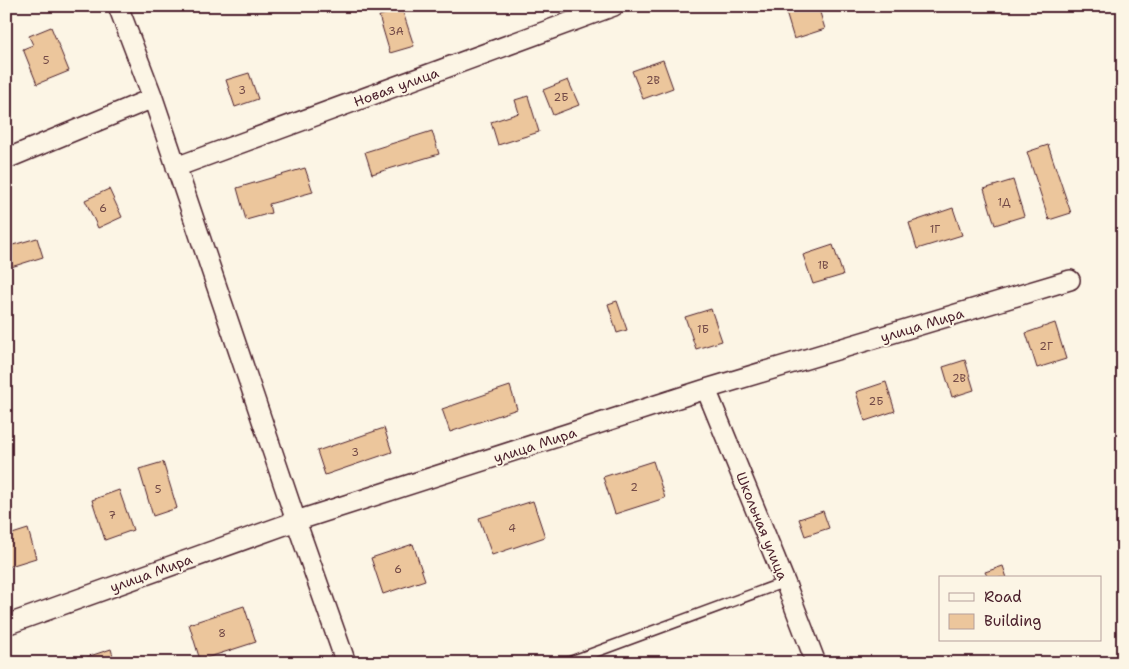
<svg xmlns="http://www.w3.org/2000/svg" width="1129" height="669" viewBox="0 0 1129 669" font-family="'Shantell Sans',sans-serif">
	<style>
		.building { fill: #ecc69c; stroke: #4a1f2b }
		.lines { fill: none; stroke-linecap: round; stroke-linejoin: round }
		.service-casing { stroke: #4a1f2b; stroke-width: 12 }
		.minor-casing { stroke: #4a1f2b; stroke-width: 22 }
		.service { stroke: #fcf5e5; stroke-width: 9 }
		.minor { stroke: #fcf5e5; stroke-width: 19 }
		.labels { text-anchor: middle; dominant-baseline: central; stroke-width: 4; stroke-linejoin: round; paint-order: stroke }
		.number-label { font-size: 11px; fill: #724947 }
		.street-label { font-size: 14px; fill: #4a1f2b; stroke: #fcf5e5 }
	</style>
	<rect width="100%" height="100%" fill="#fcf5e5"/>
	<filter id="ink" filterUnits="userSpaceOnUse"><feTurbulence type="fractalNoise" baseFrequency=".02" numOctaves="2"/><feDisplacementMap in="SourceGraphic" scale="10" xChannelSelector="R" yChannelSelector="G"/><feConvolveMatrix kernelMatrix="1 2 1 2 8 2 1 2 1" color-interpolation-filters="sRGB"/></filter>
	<g filter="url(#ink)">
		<path class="building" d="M784,6H818L825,29L794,39Z
			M402,9L414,46L390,53L379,16Z
			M51,27L69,71L37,84L23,49L33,45L29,36Z
			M663,60L673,88L643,99L632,71Z
			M249,73L258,99L235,107L226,80Z
			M568,80L579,105L553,115L543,90Z
			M528,96L539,132L498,145L491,122L519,113L515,100Z
			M432,131L439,154L372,174L365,152Z
			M1048,145L1071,213L1049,220L1027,152Z
			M305,168L313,192L269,204L271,213L246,220L237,188Z
			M1013,180L1024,216L995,225L984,189Z
			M109,189L122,217L98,228L85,200Z
			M953,208L962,235L917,249L909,223Z
			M37,238L43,257L11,267L6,247Z
			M833,245L843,275L813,284L803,255Z
			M617,301L627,330L617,333L608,304Z
			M711,309L722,341L696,349L685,317Z
			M1055,323L1066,359L1037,368L1026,333Z
			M965,360L974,390L952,397L943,367Z
			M886,382L895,411L865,421L856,392Z
			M510,386L517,409L450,432L442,409Z
			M384,428L392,452L325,475L317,451Z
			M653,461L665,498L615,514L603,477Z
			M163,462L177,508L153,516L139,469Z
			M119,490L133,530L105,540L92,500Z
			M533,501L545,537L492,555L479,518Z
			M823,511L829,528L805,536L799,519Z
			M28,529L36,558L7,567L6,536Z
			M413,544L425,580L383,594L371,558Z
			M1003,566L1007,578H988L985,572Z
			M244,606L256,642L200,660L189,624Z
			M111,649L115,663H69Z"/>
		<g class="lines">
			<defs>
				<path id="service" d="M566,663L785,582"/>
				<path id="minor" d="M118,6L153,98L296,521L346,663
					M6,159L153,98
					M176,167L614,6
					M706,389L785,582L816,663
					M6,625L296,521L706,389L1070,280"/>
			</defs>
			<use href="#service" class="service-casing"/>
			<use href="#minor" class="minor-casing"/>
			<use href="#service" class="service"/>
			<use href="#minor" class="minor"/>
		</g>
	</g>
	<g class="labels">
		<g class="number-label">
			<text x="396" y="31">3А</text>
			<text x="46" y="60">5</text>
			<text x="653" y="80">2В</text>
			<text x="242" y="90">3</text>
			<text x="561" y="97">2Б</text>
			<text x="1004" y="202">1Д</text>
			<text x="103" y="208">6</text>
			<text x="935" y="229">1Г</text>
			<text x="823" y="265">1В</text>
			<text x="703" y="329">1Б</text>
			<text x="1046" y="346">2Г</text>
			<text x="959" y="378">2В</text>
			<text x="876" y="401">2Б</text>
			<text x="355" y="452">3</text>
			<text x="634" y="487">2</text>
			<text x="158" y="489">5</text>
			<text x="112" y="515">7</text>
			<text x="512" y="528">4</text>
			<text x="398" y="569">6</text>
			<text x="222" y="633">8</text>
		</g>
		<g class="street-label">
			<text transform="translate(396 87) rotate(-20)">Новая улица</text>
			<text transform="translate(922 325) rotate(-17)">улица Мира</text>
			<text transform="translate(535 445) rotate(-18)">улица Мира</text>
			<text transform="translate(762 526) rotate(68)">Школьная улица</text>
			<text transform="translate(151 573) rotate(-20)">улица Мира</text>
		</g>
	</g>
	<rect width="1129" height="669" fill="none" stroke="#fcf5e5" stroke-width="25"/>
	<rect x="12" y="12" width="1104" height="644" fill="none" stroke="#4a1f2b" stroke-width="2" filter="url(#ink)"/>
	<rect x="939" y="576" width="162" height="65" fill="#fcf5e5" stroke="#b59f9b"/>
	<rect x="949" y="593" width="25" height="8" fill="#fcf5e5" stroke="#b59f9b"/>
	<text x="984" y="602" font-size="15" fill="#4a1f2b">Road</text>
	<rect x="949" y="614" width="25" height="15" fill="#ecc69c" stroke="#b59f9b"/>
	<text x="984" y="626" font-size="15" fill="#4a1f2b">Building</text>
</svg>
